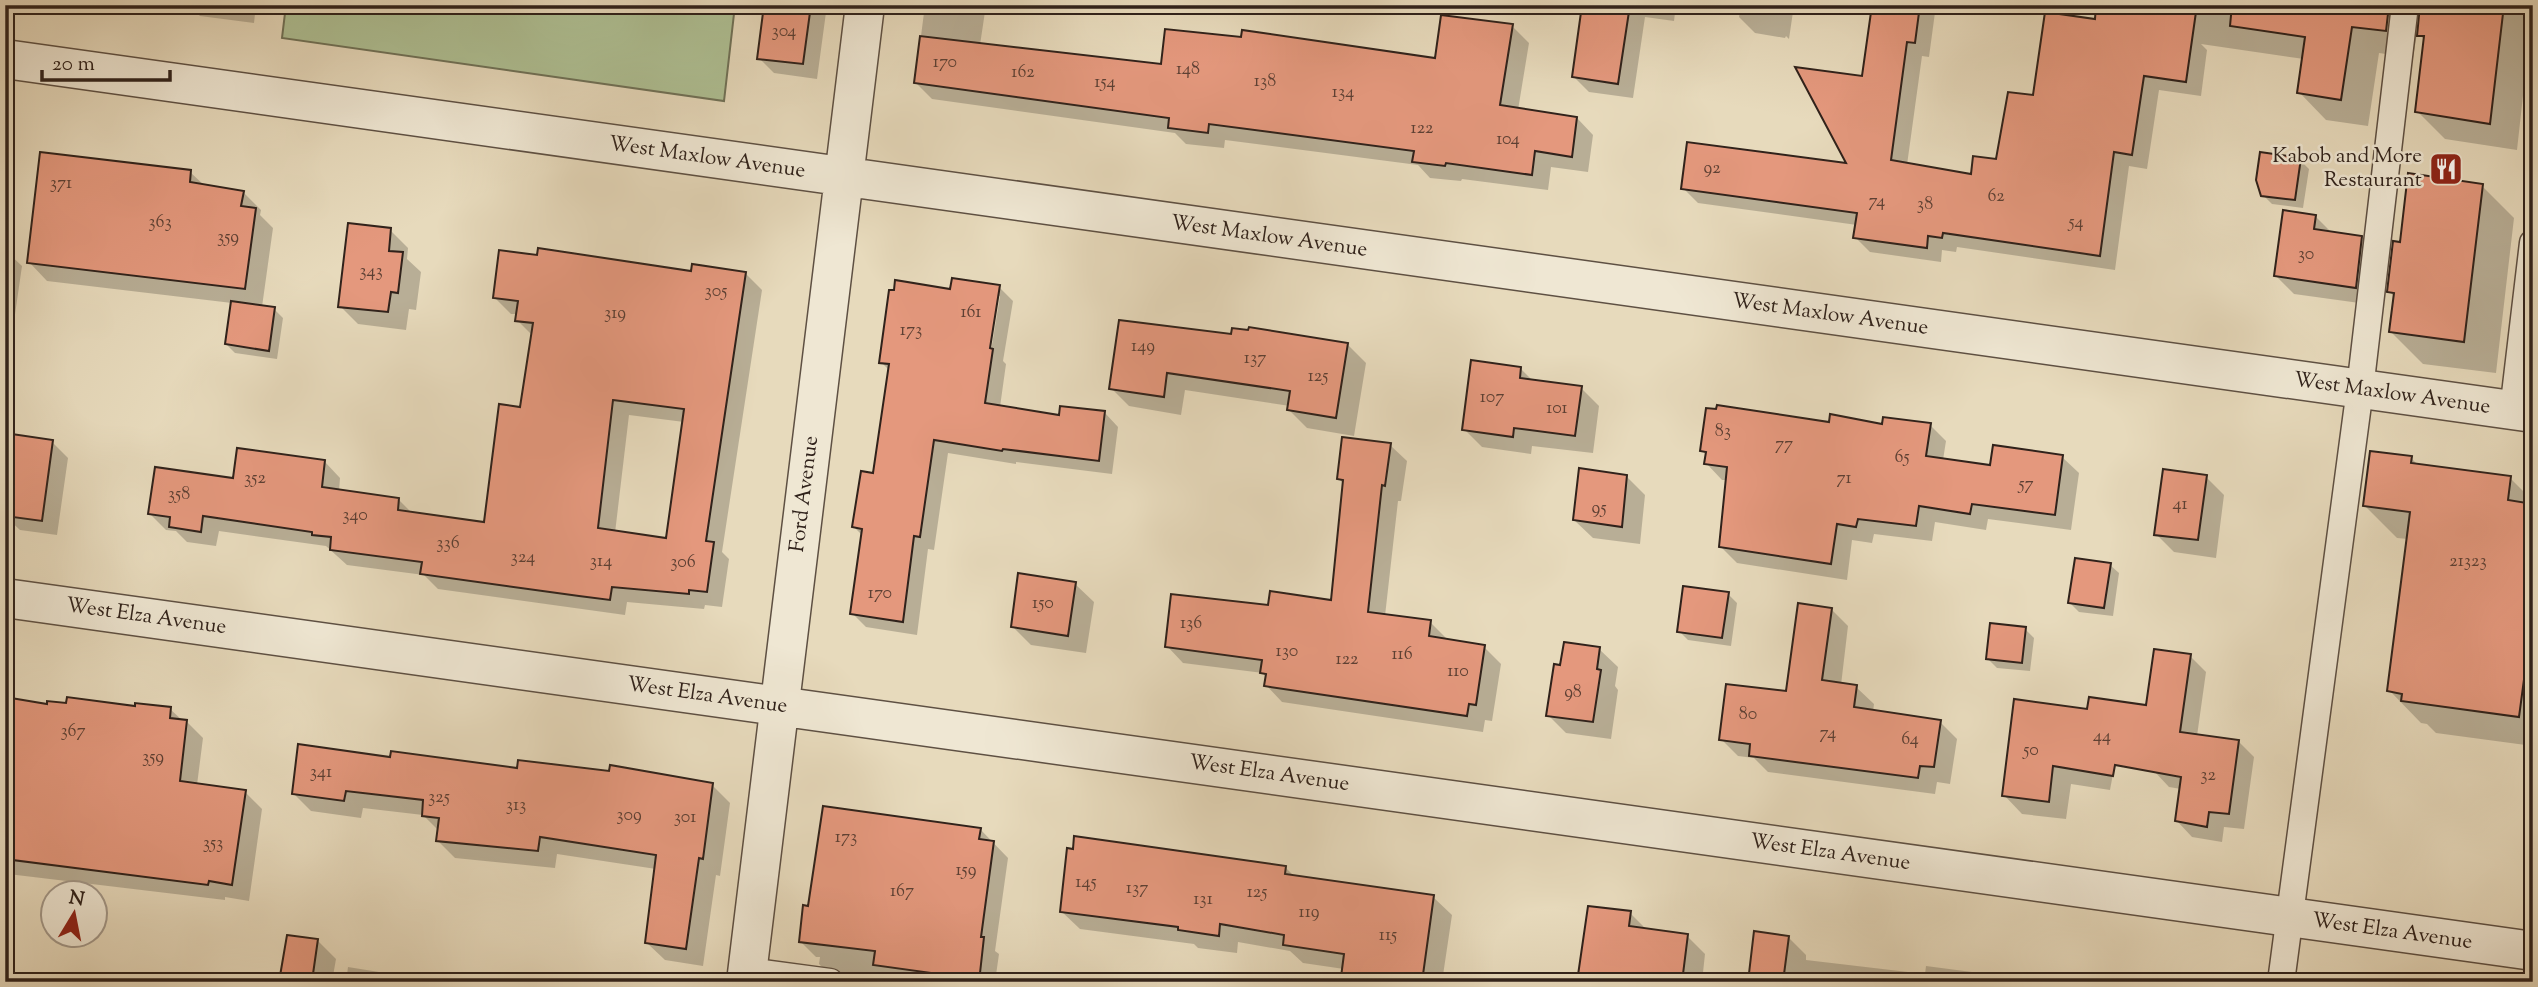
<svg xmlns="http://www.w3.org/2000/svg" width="2538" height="987" viewBox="0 0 2538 987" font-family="'Sorts Mill Goudy',serif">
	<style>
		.green { fill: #afc195; stroke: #707258; stroke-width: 2 }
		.shadow { fill: #0003; fill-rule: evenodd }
		.building { fill: #e4987d; stroke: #30221b; stroke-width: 2; fill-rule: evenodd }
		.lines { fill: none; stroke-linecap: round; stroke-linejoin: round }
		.lane-casing { stroke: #5e5043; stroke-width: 29 }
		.street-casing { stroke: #5e5043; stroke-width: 41 }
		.lane { stroke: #efe7d3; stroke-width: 26 }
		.street { stroke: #efe7d3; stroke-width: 38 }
		.labels { text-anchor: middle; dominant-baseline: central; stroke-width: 5; stroke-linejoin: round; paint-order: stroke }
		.number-label { font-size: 18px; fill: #5d4034 }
		.poi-label { font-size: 21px; fill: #30221b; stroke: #efe7d3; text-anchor: end }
		.street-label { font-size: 21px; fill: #30221b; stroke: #efe7d3 }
	</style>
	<rect width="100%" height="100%" fill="#e7dabc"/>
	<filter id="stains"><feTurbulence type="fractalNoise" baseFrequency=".00286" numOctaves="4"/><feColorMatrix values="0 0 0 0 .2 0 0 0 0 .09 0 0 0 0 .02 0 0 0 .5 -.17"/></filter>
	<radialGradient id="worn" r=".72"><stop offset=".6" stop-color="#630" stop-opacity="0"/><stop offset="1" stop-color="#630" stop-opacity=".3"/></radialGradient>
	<path class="green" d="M286,5H735L724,101L282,38Z"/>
	<path class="shadow" d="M189,5H256L254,23L200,16Z
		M763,5H827L817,79L774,73L759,58L766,8Z
		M925,5H986L980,45L1163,66L1437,60L1512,26L1529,43L1518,110L1577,118L1593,135L1588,172L1551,167L1548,190L1462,179L1461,181L1430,178L1418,165L1225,140L1224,148L1186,144L1175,133L932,99L915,82Z
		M1584,5H1676L1674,21L1645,17L1633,98L1589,92L1574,77Z
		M1741,5H1794L1789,39L1786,36L1785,38L1755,33L1739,17Z
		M1873,5H1936L1929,57L1922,56L1907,165L1972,176L1997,161L2034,97L2185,34L2168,5H2533L2517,150L2445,139L2417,111L2426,41L2417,33L2413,58L2379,53L2368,126L2326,120L2299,92L2304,59L2201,44L2207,50L2201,96L2159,90L2147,169L2129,166L2115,270L1957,247L1956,252L1942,250L1941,262L1870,252L1855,237L1857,225L1698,203L1683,188L1849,165Z
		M2300,160L2309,169L2303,208L2272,204L2263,195Z
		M190,172L205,186L243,192L261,210L260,215L273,228L262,307L274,309L283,318L277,359L235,353L226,344L232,303L47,281L29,262Z
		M2482,186L2514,218L2496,373L2423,364L2391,332L2395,297L2389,291L2401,244Z
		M2315,216L2333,234L2361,238L2379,256L2374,305L2294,294L2275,275Z
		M390,230L408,248L407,259L421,272L416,310L409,309L406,330L358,324L340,306Z
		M5,250L22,266L8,363L12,367L5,412Z
		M692,273L746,274L762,290L722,552L729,559L722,607L705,605L704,609L627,602L625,615L438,589L424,575L347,565L326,546L219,531L216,546L187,542L176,531L166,530L150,514L234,480L325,462L340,478L339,491L398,499L413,514L485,524L522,409L533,336L517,320L518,314H511L495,298ZM629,415L684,422L668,540L615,533Z
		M999,287L1013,301L1003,361L1006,364L1000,407L1060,417L1105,413L1118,427L1112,474L1016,462V464L948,453L934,550L928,549L917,635L866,627L852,613L863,536L854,527L875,475L890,371L881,362L952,291ZM996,296H1000L990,357L987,356Z
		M1232,336L1348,345L1366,363L1354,436L1307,428L1289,410L1290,406L1185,390L1181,415L1129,406L1111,388Z
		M1521,369L1533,381L1581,388L1599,406L1593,453L1532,446L1531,454L1482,447L1464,429Z
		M1830,424L1930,425L1946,441L1943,460L1992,467L2062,457L2079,473L2071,530L1988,519L1986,530L1935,522L1932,541L1874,534L1872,543L1852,540L1847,580L1737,563L1721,547L1727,480H1722L1706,463L1707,456L1702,450Z
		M52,442L68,458L57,535L20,530L5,516Z
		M1390,445L1407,461L1401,501H1398L1385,616L1430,622L1446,638V641L1484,647L1501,664L1492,721L1485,720L1483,732L1282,702L1266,685L1267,678L1263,673L1183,663L1167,646L1270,607L1332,602L1344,484L1339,479Z
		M2411,458L2419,466L2510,478L2533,501V746L2436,733L2427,724L2421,723L2389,690L2408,539L2397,538L2364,505Z
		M1626,476L1645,495L1640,544L1593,538L1574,520Z
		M2206,477L2224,495L2216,558L2174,552L2156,534Z
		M2110,565L2119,573L2113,616L2079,612L2070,603Z
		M1075,584L1094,602L1086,653L1031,645L1012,626Z
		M1728,594L1737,603L1731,646L1688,640L1679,631Z
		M1831,609L1848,626L1841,685L1856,687L1874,704L1873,712L1940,722L1957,739L1950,784L1937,782L1935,794L1768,772L1754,758L1738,756L1721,739L1788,693Z
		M2025,629L2034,638L2030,671L1997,668L1988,659Z
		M1599,649L1618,667L1615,686L1618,690L1611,739L1566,733L1548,715L1562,667Z
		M2190,656L2206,672L2197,736L2238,741L2254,757L2244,829L2224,827L2222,842L2192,837L2177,821L2181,789L2169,787L2154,771Z
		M5,699L49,706L170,709L183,721H186L203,738L197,785L245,792L262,809L249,901L225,897V900L8,874L5,871Z
		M2016,701L2121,731L2110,790L2071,784L2066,819L2022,814L2004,795Z
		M392,759L712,785L730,803L720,876L716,875L703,966L665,960L647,943L656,869L557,854L555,868L455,858L438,841L439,831L423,815L363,808L361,818L311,811L294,794Z
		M980,829L1008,858L995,951L999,954L995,982H908L871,976L870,982H847L834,979L819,964L820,957H816L801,942L810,908Z
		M1285,867L1295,877L1433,897L1452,915L1442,982H1348L1343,976L1344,969L1303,963L1290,951L1238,942L1237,953L1198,948L1194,944L1080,929L1061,911Z
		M1630,913L1647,930L1687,936L1705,954L1702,982H1579Z
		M1788,937L1806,955V960L1925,974L1926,966L1972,972L1982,982H1750Z
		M317,940L336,959L332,982H288L282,976Z
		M348,967L379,972L389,982H346Z
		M5,972L60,980V978L90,982H5Z
		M588,974L630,980L632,982H587Z
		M120,976L168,981V982H119Z"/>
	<path class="building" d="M764,5H811L803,64L757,59Z
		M1582,5H1630L1618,84L1572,77Z
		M1872,5H1920L1915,43L1907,42L1891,160L1971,174L1973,156L1996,159L2008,92L2033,95L2045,12L2095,19L2096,5H2197L2186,82L2144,76L2132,155L2114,152L2100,256L1943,233L1942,238L1928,236L1927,248L1853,238L1857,213L1681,189L1687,142L1846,163L1795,67L1862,76Z
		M2232,5H2389L2386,31L2352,27L2341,100L2297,93L2305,37L2230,26Z
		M2420,5H2504L2490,124L2415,112L2424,36H2417Z
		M1441,15L1513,24L1500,105L1577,117L1572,157L1535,151L1532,175L1446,163L1445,166L1412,162L1414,151L1209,124L1208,133L1168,128L1169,118L914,83L920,36L1161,64L1165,29L1241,37L1242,30L1435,58Z
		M40,152L191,170L190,182L244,191L241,206L256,208L245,289L27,263Z
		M2260,152L2301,158L2295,200L2261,196L2256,180Z
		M2408,173L2483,184L2464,342L2389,332L2394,293L2387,292L2393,241L2400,242Z
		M2283,210L2316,215L2314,229L2362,236L2356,288L2274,276Z
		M348,223L391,228L389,251L403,252L398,293L391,292L388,312L338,307Z
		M538,248L691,271L692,264L746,272L706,541L714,542L707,592L689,590V594L612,587L610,600L579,596L420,574L422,562L330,550L331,537L312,535V532L203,516L201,532L169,527L170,517L148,514L155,467L233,478L237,448L325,460L322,487L399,498L398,510L484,522L499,404L520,407L533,323L515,321L518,301L493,298L499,250L537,255ZM613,400L684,409L666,538L598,528Z
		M952,278L1000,285L990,348L993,349L985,403L1059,415L1060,406L1105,411L1099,461L1003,449L1002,451L934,440L920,537L914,536L903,622L850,614L862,529L852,527L861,471L873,473L889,364L879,363L889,290H894L895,280L950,289Z
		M231,301L275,307L269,351L225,344Z
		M1119,320L1231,334L1232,328L1248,330L1249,327L1348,343L1336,418L1287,410L1290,391L1167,373L1164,397L1109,389Z
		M1471,360L1521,367L1520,378L1582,386L1575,436L1514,428L1513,437L1462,430Z
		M1717,405L1829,422L1830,414L1882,424L1883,417L1931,423L1926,456L1990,465L1993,445L2063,455L2055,515L1972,504L1970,514L1919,506L1916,526L1858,519L1856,527L1837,524L1831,564L1719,547L1727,467L1704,464L1706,452L1700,451L1706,408L1716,409Z
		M5,433L53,440L42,521L5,516Z
		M1342,437L1391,443L1385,486L1382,485L1368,612L1431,620L1429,636L1485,645L1476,705L1469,704L1467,716L1264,686L1266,674L1260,673L1262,660L1165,647L1171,594L1268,605L1270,591L1331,600L1343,480L1337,479Z
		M2370,451L2412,456L2411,463L2511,476L2508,500L2533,504V612L2519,717L2401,701L2402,694L2387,691L2410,512L2363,506Z
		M1579,468L1627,475L1622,527L1573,520Z
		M2163,469L2207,475L2198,540L2154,535Z
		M2075,558L2111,563L2104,608L2068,603Z
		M1018,573L1076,582L1068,636L1011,627Z
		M1683,586L1729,592L1722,638L1677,632Z
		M1798,603L1832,608L1822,680L1857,685L1854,707L1941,720L1934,767L1920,766L1918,778L1749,756L1750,744L1719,740L1726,684L1786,691Z
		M1990,623L2026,627L2022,663L1986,659Z
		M1564,642L1600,647L1597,669L1601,670L1593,722L1546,716L1554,664L1560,665Z
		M2154,649L2191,654L2180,732L2239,740L2229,814L2209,812L2207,827L2175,821L2181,777L2115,765L2113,776L2053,766L2049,802L2002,796L2014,699L2087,709L2089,697L2146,705Z
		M5,697L47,704V701L66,703L67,697L135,706V703L171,707L170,718L187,720L180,781L246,790L232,885L209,881L208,885L5,859Z
		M298,744L390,757L391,751L517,768L518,760L609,771L610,765L713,783L703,859L699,858L686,949L645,943L656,855L540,837L538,851L436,841L439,818L422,816L423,800L346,791L344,801L292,794Z
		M823,806L981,828L979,839L994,841L981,937H984L979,982L938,979L939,974L873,965L875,951L799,942L803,905L808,906Z
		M1074,836L1286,866L1285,874L1434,895L1422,982H1377L1341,977L1344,954L1283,945L1284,935L1220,924L1219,936L1178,930V927L1060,912L1067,848L1073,849Z
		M1588,906L1631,911L1629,926L1688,934L1682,982H1577Z
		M1754,931L1789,936L1783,982H1748Z
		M287,935L318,939L312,981L280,976Z"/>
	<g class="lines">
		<defs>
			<path id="lane" d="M2513,411L2533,243
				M747,971L830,982
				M2281,982L2360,389L2405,5"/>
			<path id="street" d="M5,59L2533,413
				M5,598L2533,951
				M746,982L865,5"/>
		</defs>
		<use href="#lane" class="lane-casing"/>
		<use href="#street" class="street-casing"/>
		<use href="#lane" class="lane"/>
		<use href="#street" class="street"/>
	</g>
	<defs>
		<symbol id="restaurant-square" viewBox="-11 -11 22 22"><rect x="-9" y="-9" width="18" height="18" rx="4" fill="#8f2418" stroke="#efe7d3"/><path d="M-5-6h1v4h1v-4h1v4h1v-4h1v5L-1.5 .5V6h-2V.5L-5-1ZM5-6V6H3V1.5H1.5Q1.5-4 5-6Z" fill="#fff"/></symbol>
	</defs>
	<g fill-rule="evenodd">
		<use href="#restaurant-square" x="2427" y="150" width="38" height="38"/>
	</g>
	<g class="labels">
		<g class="number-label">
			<text x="784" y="32">304</text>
			<text x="945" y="63">170</text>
			<text x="1188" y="70">148</text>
			<text x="1023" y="73">162</text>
			<text x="1265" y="82">138</text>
			<text x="1105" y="83">154</text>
			<text x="1343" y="93">134</text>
			<text x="1422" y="129">122</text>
			<text x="1508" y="140">104</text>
			<text x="1712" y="169">92</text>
			<text x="61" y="184">371</text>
			<text x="1996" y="197">62</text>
			<text x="1877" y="202">74</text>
			<text x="1925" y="205">38</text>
			<text x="160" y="223">363</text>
			<text x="2076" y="223">54</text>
			<text x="228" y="238">359</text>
			<text x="2306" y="255">30</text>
			<text x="371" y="272">343</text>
			<text x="716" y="292">305</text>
			<text x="971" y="313">161</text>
			<text x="615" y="314">319</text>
			<text x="911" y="331">173</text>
			<text x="1143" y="347">149</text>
			<text x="1255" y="359">137</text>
			<text x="1318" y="377">125</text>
			<text x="1492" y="398">107</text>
			<text x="1557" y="409">101</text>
			<text x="1723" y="432">83</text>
			<text x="1784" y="445">77</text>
			<text x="1902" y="458">65</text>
			<text x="255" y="479">352</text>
			<text x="1844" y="479">71</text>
			<text x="2026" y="485">57</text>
			<text x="179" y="495">358</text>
			<text x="2180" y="505">41</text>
			<text x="1599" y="509">95</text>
			<text x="355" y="516">340</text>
			<text x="448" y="544">336</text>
			<text x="523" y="558">324</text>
			<text x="601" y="562">314</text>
			<text x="2468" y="562">21323</text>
			<text x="683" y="563">306</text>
			<text x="880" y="594">170</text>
			<text x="1043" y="604">150</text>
			<text x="1191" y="624">136</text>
			<text x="1287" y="652">130</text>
			<text x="1402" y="655">116</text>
			<text x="1347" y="660">122</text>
			<text x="1458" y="672">110</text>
			<text x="1573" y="693">98</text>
			<text x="1748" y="715">80</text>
			<text x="73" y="732">367</text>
			<text x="1828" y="734">74</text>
			<text x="2102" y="737">44</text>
			<text x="1910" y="740">64</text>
			<text x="2031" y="751">50</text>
			<text x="153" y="758">359</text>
			<text x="321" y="773">341</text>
			<text x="2208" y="776">32</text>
			<text x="439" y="798">325</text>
			<text x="516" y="806">313</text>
			<text x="629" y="816">309</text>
			<text x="685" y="818">301</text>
			<text x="846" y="838">173</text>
			<text x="213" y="844">353</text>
			<text x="966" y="871">159</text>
			<text x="1086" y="883">145</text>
			<text x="1137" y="889">137</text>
			<text x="902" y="892">167</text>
			<text x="1257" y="893">125</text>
			<text x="1203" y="900">131</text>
			<text x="1309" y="913">119</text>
			<text x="1388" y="936">115</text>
		</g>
		<g class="poi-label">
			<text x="2422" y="157">Kabob and More<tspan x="2422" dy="24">Restaurant</tspan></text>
		</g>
		<g class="street-label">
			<text transform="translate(707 158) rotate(8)">West Maxlow Avenue</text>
			<text transform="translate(1269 237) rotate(8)">West Maxlow Avenue</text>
			<text transform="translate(1830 315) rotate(8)">West Maxlow Avenue</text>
			<text transform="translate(2392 394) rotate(8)">West Maxlow Avenue</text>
			<text transform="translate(805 494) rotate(-83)">Ford Avenue</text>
			<text transform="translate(146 617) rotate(8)">West Elza Avenue</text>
			<text transform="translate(707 696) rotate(8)">West Elza Avenue</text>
			<text transform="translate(1269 774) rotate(8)">West Elza Avenue</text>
			<text transform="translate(1830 853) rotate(8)">West Elza Avenue</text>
			<text transform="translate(2392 932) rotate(8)">West Elza Avenue</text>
		</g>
	</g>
	<rect width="2538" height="987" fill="none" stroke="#e7dabc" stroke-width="28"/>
	<rect x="7" y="7" width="2524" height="973" fill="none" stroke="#30221b" stroke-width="3.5"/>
	<rect x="14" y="14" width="2510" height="959" fill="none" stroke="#30221b" stroke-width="2"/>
	<g transform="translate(74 914) rotate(10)"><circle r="33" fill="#efe7d3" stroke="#a39889" stroke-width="2"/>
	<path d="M0-5L12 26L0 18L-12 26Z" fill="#8f2418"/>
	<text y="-10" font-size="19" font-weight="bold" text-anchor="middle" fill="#30221b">N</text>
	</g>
	<path d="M42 70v10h128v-10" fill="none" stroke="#30221b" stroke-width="3.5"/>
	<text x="52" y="70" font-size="21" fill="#30221b" stroke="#efe7d3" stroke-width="5" paint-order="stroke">20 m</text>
	<rect width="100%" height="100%" filter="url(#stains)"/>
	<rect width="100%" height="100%" fill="url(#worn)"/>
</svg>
